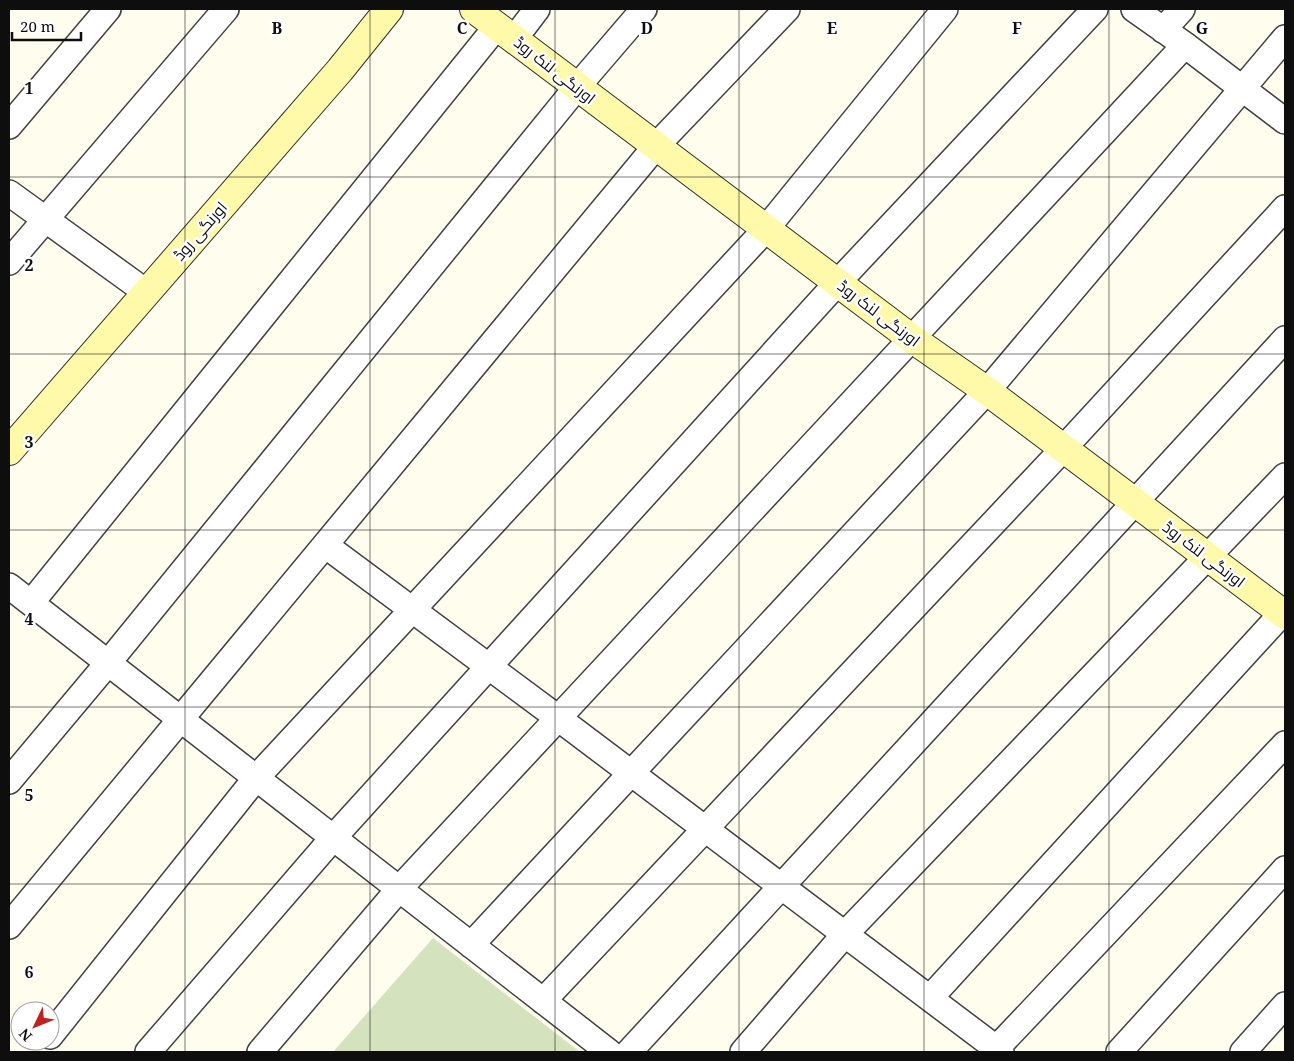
<svg xmlns="http://www.w3.org/2000/svg" width="1294" height="1061" viewBox="0 0 1294 1061" font-family="'Noto Serif',Cairo,serif">
	<style>
		.cemetery { fill: #d4e2be }
		.lines { fill: none; stroke-linecap: round; stroke-linejoin: round }
		.street-casing { stroke: #414141; stroke-width: 28 }
		.secondary-casing { stroke: #303030; stroke-width: 30 }
		.street { stroke: #fff; stroke-width: 25 }
		.secondary { stroke: #fffaa9; stroke-width: 28 }
		.grid { fill: none; stroke: #0e0e0e; stroke-width: 1; stroke-opacity: 0.55 }
		.labels { text-anchor: middle; dominant-baseline: central; stroke-width: 5; stroke-linejoin: round; paint-order: stroke }
		.street-label { font-size: 16px; fill: #0e0e0e; stroke: #fff }
		.grid-label { font-size: 16px; text-anchor: middle; font-weight: bold; fill: #0e0e0e; stroke: #fff; stroke-width: 5; stroke-linejoin: round; paint-order: stroke }
	</style>
	<rect width="100%" height="100%" fill="#fffdee"/>
	<path class="cemetery" d="M433,938L580,1052H333Z"/>
	<g class="lines">
		<defs>
			<path id="street" d="M1134,9L1185,45L1285,121
				M1163,30L1182,9
				M515,38L537,9
				M9,126L108,9
				M9,193L146,292
				M9,262L226,9
				M325,545L558,718L1001,1052
				M9,586L609,1052
				M31,603L497,26
				M9,781L108,663L577,87L644,9
				M9,926L656,146L787,9
				M471,945L987,391L1285,38
				M930,998L1285,610
				M543,1001L1063,449L1285,208
				M50,1036L256,778L766,229L945,9
				M148,1052L333,838L838,282L1095,9
				M260,1052L399,889L1185,45
				M629,1052L1285,339
				M743,1052L845,934L1285,476
				M993,1052L1285,744
				M1119,1052L1285,869
				M1243,1052L1285,1005"/>
			<path id="secondary" d="M474,9L911,338L987,391L1285,615
				M9,451L340,70L389,9"/>
		</defs>
		<use href="#street" class="street-casing"/>
		<use href="#secondary" class="secondary-casing"/>
		<use href="#street" class="street"/>
		<use href="#secondary" class="secondary"/>
	</g>
	<path class="grid" d="M185,9V1052M370,9V1052M555,9V1052M739,9V1052M924,9V1052M1109,9V1052M9,177H1285M9,354H1285M9,530H1285M9,707H1285M9,884H1285"/>
	<g class="labels">
		<g class="street-label">
			<text transform="translate(555 70) rotate(38)">اورنگی لنک روڈ</text>
			<text transform="translate(200 231) rotate(-49)">اورنگی روڈ</text>
			<text transform="translate(879 313) rotate(37)">اورنگی لنک روڈ</text>
			<text transform="translate(1204 554) rotate(37)">اورنگی لنک روڈ</text>
		</g>
	</g>
	<g class="grid-label">
		<text x="277" y="34">B</text>
		<text x="462" y="34">C</text>
		<text x="647" y="34">D</text>
		<text x="832" y="34">E</text>
		<text x="1017" y="34">F</text>
		<text x="1202" y="34">G</text>
		<text x="29" y="94">1</text>
		<text x="29" y="271">2</text>
		<text x="29" y="448">3</text>
		<text x="29" y="625">4</text>
		<text x="29" y="801">5</text>
		<text x="29" y="978">6</text>
	</g>
	<rect width="1294" height="1061" fill="none" stroke="#0e0e0e" stroke-width="20"/>
	<g transform="translate(35 1026) rotate(227)"><circle r="24" fill="#ffffff" stroke="#9f9f9f"/>
	<path d="M0-4L9 19L0 12L-9 19Z" fill="#c32120"/>
	<text y="-8" font-size="14" font-weight="bold" text-anchor="middle" fill="#0e0e0e">N</text>
	</g>
	<path d="M12 32v8h69v-8" fill="none" stroke="#0e0e0e" stroke-width="2.5"/>
	<text x="20" y="32" font-size="15" fill="#0e0e0e" stroke="#ffffff" stroke-width="4" paint-order="stroke">20 m</text>
</svg>
